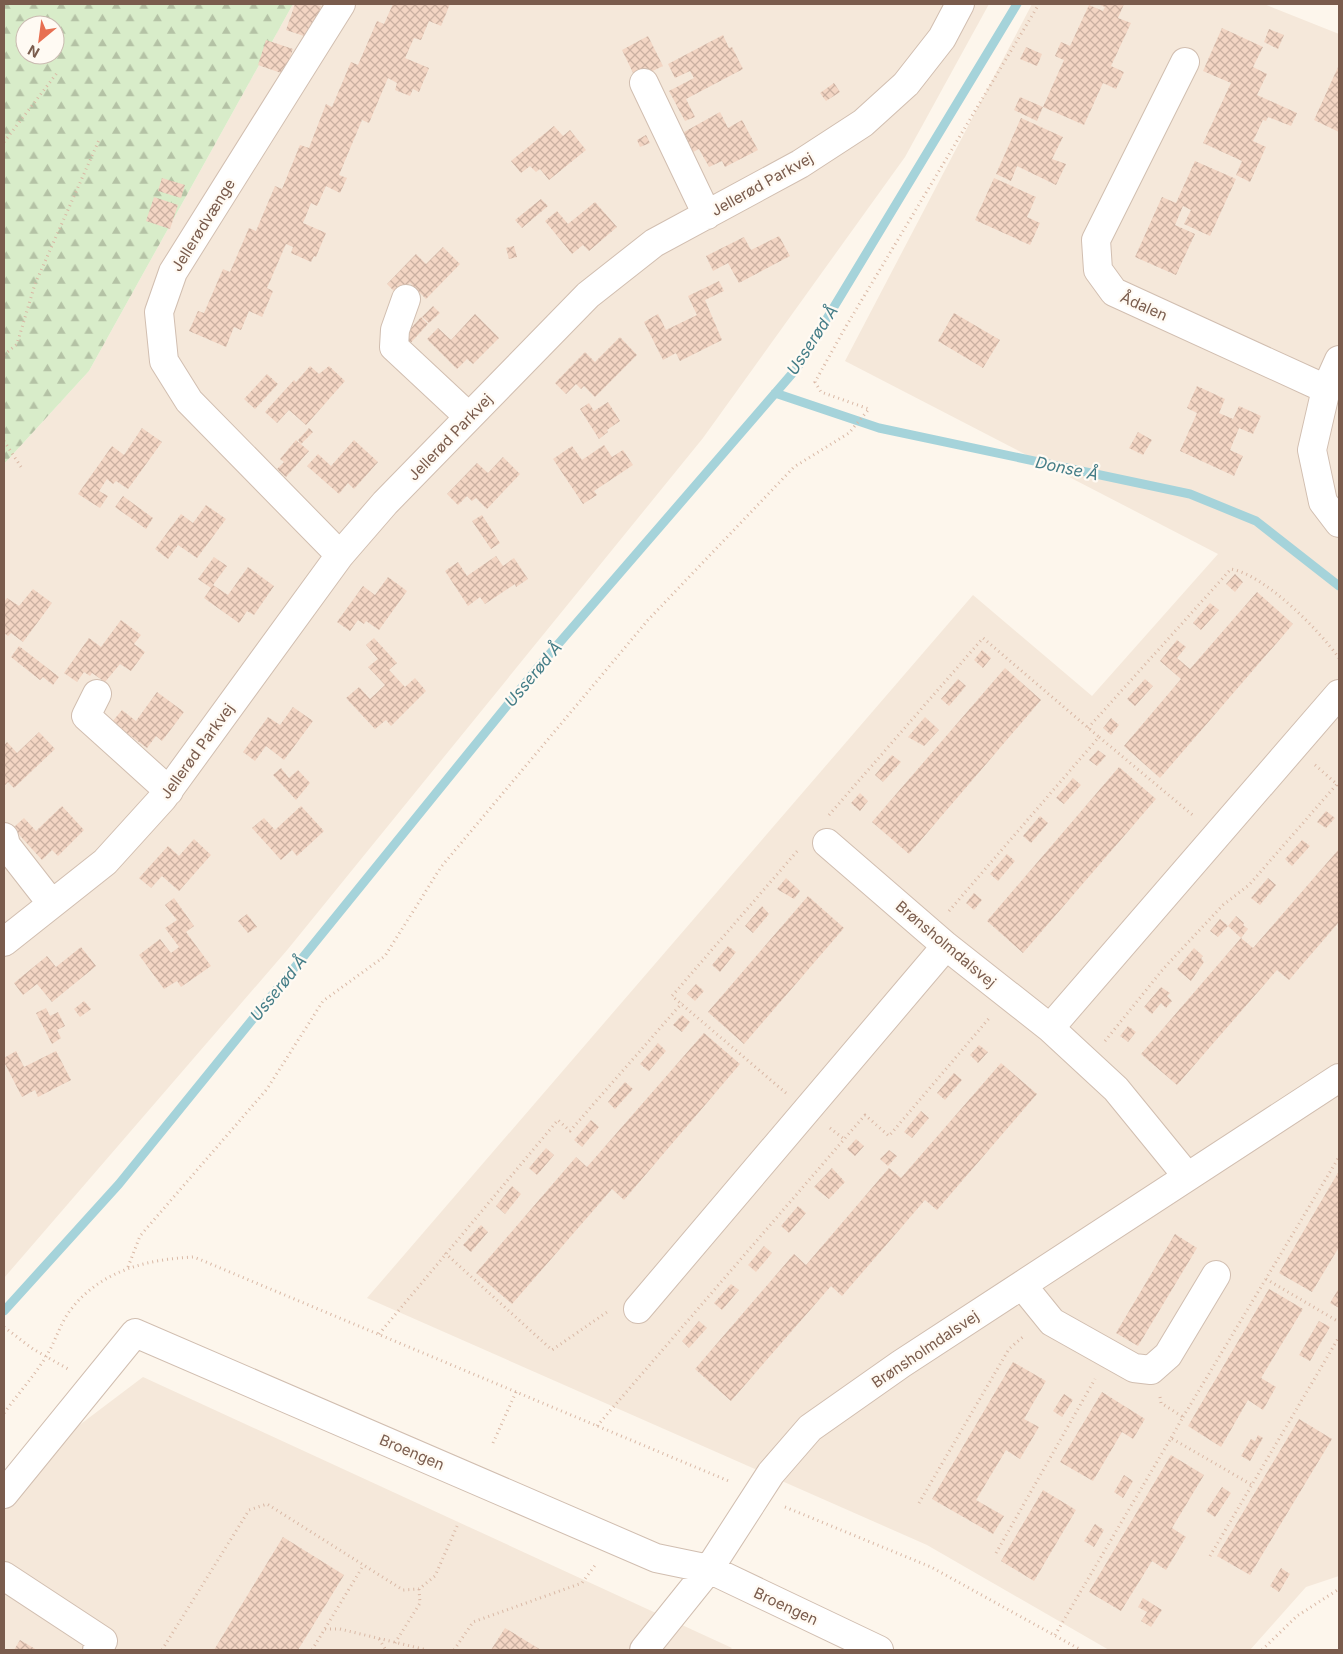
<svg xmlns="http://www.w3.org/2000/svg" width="1343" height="1654" viewBox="0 0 1343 1654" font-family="Inter,sans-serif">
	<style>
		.residential { fill: #f5e8da }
		.forest { fill: url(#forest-firs); fill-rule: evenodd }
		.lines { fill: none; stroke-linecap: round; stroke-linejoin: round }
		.stream { stroke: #a5d3da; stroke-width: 9 }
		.building { fill: url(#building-cross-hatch) }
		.minor-casing { stroke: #d1beb0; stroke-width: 30 }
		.path { stroke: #d9b8a5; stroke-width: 3; stroke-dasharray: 1 4; stroke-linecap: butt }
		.minor { stroke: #fff; stroke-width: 28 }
		.labels { text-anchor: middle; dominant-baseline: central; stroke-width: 4.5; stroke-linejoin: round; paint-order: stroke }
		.street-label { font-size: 15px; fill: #7a5c4d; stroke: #fffaf3 }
		.water-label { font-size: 16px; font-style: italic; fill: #437c86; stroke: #fffaf3 }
	</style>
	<defs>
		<pattern id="forest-firs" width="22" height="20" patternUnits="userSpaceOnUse" patternTransform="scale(1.25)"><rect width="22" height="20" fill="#d8ecc9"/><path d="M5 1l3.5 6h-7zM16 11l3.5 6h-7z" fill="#b4c2a5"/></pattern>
		<pattern id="building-cross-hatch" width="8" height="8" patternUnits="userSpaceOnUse" patternTransform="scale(1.25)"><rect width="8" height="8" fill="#f3d5c3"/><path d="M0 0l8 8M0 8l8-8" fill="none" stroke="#cab0a1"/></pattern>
	</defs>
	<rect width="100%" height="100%" fill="#fdf6ec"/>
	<path class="residential" d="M293,4H989L905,157L703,438L288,949L4,1278V464L89,371Z
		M1032,4H1264L1339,34V1576L1306,1587L1250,1650H1109L927,1545L367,1298L973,595L1092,696L1218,554L845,361Z
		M143,1377L732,1648L730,1650H4V1482Z"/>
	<path class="forest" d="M4,4H293L89,371L4,464ZM25,25H55V55H25Z"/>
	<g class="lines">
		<path class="stream" d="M775,393L879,428L1190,494L1256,521L1339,586
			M4,1311L119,1184L535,671L797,368L1017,4"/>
	</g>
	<path class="building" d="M295,4H314L321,6L310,38L286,30Z
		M393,4H450L441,26L429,21L421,40L414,38L405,58L429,68L419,92L413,89L410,96L395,90L397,83L388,78L369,123L362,120L339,175L347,178L340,193L326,186L317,206L311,203L303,223L326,233L316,257L314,256L311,262L291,253L293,247L286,244L267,288L273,291L262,317L249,311L241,330L234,327L226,347L189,331L198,311L204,313L223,269L230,272L249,228L256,231L275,186L282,189L300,145L309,148L326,104L332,107L351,62L358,65L377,21L384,24Z
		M1098,4H1124L1118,18L1131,23L1111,66L1124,72L1116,89L1103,83L1084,125L1043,107L1064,60L1055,56L1061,42L1070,46L1089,5L1103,11L1105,7Z
		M1222,28L1263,47L1253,67L1267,74L1257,95L1297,113L1291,126L1268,117L1266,121L1263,120L1253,141L1266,147L1250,182L1236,175L1242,161L1203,143L1231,83L1203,71Z
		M1269,29L1284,35L1278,49L1264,42Z
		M723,35L729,48L732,47L743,69L686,99L695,117L685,121L669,91L694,78L690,71L675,78L668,64Z
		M648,36L663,66L636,79L622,50Z
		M266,40L293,49L284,74L258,65Z
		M1026,47L1042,54L1037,66L1020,59Z
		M1339,65V132L1314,120Z
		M834,83L840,92L826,101L820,93Z
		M1020,97L1043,107L1037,121L1014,110Z
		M720,112L728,128L742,120L758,150L725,167L722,161L709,167L699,149L687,155L677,136Z
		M1021,118L1063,137L1052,159L1066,164L1056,185L1017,166L1011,181L996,174Z
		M554,126L563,136L570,130L586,150L549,180L540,169L536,172L530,166L521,173L511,161Z
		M646,135L650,143L640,147L637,140Z
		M1195,161L1236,179L1210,236L1184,224L1191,210L1183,206L1175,225L1195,234L1176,275L1135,257L1162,197L1176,203Z
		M162,178L185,185L181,198L158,191Z
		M994,178L1036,197L1027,217L1040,223L1030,245L975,220Z
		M154,197L178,205L170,229L146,221Z
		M541,199L548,206L522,228L515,220Z
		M595,202L617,227L589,251L583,245L572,254L545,221L557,211L568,224Z
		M779,236L790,256L739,283L728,263L713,271L706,256L744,237L751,250Z
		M514,246L517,257L509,259L506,248Z
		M443,247L460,264L426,299L410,283L398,295L387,284L416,254L426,264Z
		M719,281L724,291L705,300L722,340L680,361L676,353L663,360L644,322L658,314L666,330L697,315L688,296Z
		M433,306L440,313L429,323L422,317Z
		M954,313L1000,340L983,368L938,341Z
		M475,314L499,338L473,364L467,359L457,369L427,339L438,328L451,340Z
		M421,317L428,324L405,349L398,343Z
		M620,337L637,355L595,397L584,386L581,389L576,384L566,394L555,383L585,352L595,362Z
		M310,366L319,374L329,366L345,381L306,425L289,410L277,423L265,412L294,380L296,382Z
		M267,374L278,384L255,409L244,399Z
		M1197,386L1225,399L1219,413L1233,419L1239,406L1261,416L1253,434L1239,428L1230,450L1243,456L1234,476L1180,451L1197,413L1187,408Z
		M608,402L620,421L607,430L608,432L599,439L580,409L589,403L594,411Z
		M142,428L162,442L128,489L116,481L113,484L107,479L99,491L108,496L100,508L78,494L112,446L124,455Z
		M309,428L313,432L301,444L298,440Z
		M1138,432L1152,440L1143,455L1129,448Z
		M296,440L309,451L286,477L277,469L284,462L280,459Z
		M354,440L378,462L354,489L348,483L339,494L307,466L318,454L331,466Z
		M604,445L612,457L623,450L633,465L594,491L597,495L583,504L553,459L572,446L582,460Z
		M503,457L520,474L487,509L476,498L472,501L467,496L458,505L447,494L477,463L488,473Z
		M123,496L153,518L146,529L115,507Z
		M206,505L226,519L197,558L178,545L168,559L155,549L181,514L193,523Z
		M482,515L500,543L491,549L472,521Z
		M496,556L503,566L514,558L528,579L516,587L515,584L485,604L480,597L468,606L445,571L458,562L467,576Z
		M214,557L227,566L213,585L228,595L248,567L274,586L254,615L247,611L239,623L204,598L211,588L198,579Z
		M1235,574L1243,582L1235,592L1226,584Z
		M388,577L407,591L379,630L366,621L364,624L358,620L350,631L337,622L363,586L375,595Z
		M33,589L52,603L23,642L11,633L8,636L4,633V602L7,598L19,606Z
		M1257,592L1293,624L1160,778L1124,746L1181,679L1160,661L1177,640L1186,647L1177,658L1190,669Z
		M1210,603L1219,610L1201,630L1193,623Z
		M121,620L141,635L134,644L145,652L131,671L120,664L105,682L92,673L90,676L84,672L77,682L64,673L89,638L101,647Z
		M374,638L397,663L389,670L405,687L415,678L426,691L391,726L386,720L375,729L346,698L359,687L370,699L385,685L368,667L378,659L366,645Z
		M19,646L59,677L53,685L43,677L40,680L11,657Z
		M982,650L991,658L983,668L974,660Z
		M1005,668L1041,700L909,854L872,822Z
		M958,679L966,686L949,706L941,699Z
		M1145,679L1153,686L1135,706L1127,699Z
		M157,692L184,712L162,741L156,736L147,748L112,722L122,710L136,721Z
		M293,707L313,721L284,760L266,746L255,761L243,752L268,717L280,725Z
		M925,717L939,730L924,746L908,737Z
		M1111,718L1119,725L1111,735L1103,728Z
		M39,732L55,749L14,788L8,782L4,786V745L7,742L17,753Z
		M1098,750L1106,756L1097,766L1089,760Z
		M892,755L901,762L883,782L875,775Z
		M1119,767L1156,799L1023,953L987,921Z
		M281,768L289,778L298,770L310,783L296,800L273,775Z
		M1073,778L1081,785L1064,804L1056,798Z
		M860,793L868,801L860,811L851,803Z
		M62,806L84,830L58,856L52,850L42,860L13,828L24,818L36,831Z
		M301,806L324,831L297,856L292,850L281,860L252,828L264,818L275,830Z
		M1326,811L1335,818L1326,828L1317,822Z
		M1040,816L1048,823L1031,843L1023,836Z
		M194,839L211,855L179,891L162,876L151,888L139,878L168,846L179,856Z
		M1302,840L1310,846L1292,866L1285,859Z
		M1339,849V922L1289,980L1277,970L1177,1085L1141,1054L1241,938L1228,926L1236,916L1244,923L1243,925L1248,929L1241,938L1253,948Z
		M1007,854L1015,861L998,881L990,874Z
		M786,878L800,891L794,899L777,889Z
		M1268,878L1276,885L1260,905L1251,898Z
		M974,893L982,900L974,910L966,903Z
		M808,896L844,928L744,1044L708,1012Z
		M174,898L194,926L186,932L211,966L181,987L177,981L164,989L139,955L160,939L171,953L179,947L165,928L177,920L165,905Z
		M762,906L769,914L753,933L745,926Z
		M247,914L257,927L248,933L238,921Z
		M1220,919L1228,926L1218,937L1210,931Z
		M728,946L736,952L720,972L712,965Z
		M81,947L96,966L52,1002L37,984L23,995L14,983L47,956L56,967Z
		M1194,948L1203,956L1201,958L1204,962L1191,981L1177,969Z
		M696,984L704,991L695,1001L687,994Z
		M1161,987L1170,993L1167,996L1172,1001L1166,1008L1161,1003L1152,1014L1144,1007Z
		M84,1001L91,1009L80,1017L74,1009Z
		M46,1008L50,1016L58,1012L65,1026L57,1030L61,1038L52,1044L36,1013Z
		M682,1015L690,1022L682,1032L673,1025Z
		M1128,1026L1136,1032L1128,1042L1120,1036Z
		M704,1033L740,1064L624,1200L612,1189L512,1304L476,1273L576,1157L587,1167Z
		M658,1043L666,1051L649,1071L640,1064Z
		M979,1045L988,1052L978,1063L970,1055Z
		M16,1051L24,1067L56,1051L71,1080L38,1097L35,1090L22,1097L4,1062V1058Z
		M1001,1063L1037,1094L937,1210L925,1200L842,1296L831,1286L731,1401L695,1369L794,1254L806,1265L889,1168L901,1178Z
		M954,1073L962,1080L945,1100L937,1093Z
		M625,1082L633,1089L615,1109L608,1102Z
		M921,1111L929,1118L912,1138L904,1132Z
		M591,1120L599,1127L582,1147L574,1140Z
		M856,1139L864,1146L855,1156L847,1149Z
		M546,1148L554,1155L537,1175L529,1168Z
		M889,1150L897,1156L888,1166L880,1159Z
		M832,1168L845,1182L829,1199L814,1187Z
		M1339,1171V1247L1312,1292L1279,1273Z
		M512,1186L521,1194L505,1214L496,1206Z
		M798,1206L806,1213L789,1233L781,1226Z
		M481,1225L488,1232L471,1252L463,1245Z
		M1175,1234L1197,1248L1138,1346L1116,1333Z
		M764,1246L772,1253L756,1272L748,1265Z
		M731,1284L739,1290L722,1310L714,1303Z
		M1339,1288V1308L1330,1303Z
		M1269,1289L1303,1309L1261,1378L1276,1387L1263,1410L1248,1400L1221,1447L1188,1426Z
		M699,1321L707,1328L689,1348L682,1341Z
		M1319,1321L1330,1327L1310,1361L1299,1355Z
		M1013,1362L1046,1381L1024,1419L1039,1427L1020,1459L1006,1450L976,1500L1004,1516L993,1534L932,1499Z
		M1102,1392L1145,1419L1133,1439L1122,1432L1093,1481L1060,1462Z
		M1064,1394L1073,1400L1062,1417L1053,1411Z
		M1299,1419L1332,1439L1250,1575L1217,1556Z
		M1258,1435L1263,1438L1250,1461L1241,1456L1251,1439L1255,1441Z
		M1171,1455L1204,1475L1172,1528L1186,1537L1166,1570L1152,1561L1121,1611L1089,1592Z
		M1124,1475L1133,1481L1123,1498L1114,1492Z
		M1222,1487L1231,1493L1215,1517L1206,1511Z
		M1043,1490L1076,1510L1034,1581L1001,1561Z
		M1095,1524L1104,1530L1094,1547L1084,1541Z
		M283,1537L344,1575L298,1650H214Z
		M1281,1568L1290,1574L1279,1592L1270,1586Z
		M1143,1598L1162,1610L1151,1627L1141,1621L1147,1612L1138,1607Z
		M505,1628L541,1650H491Z
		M20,1640L37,1650H14Z"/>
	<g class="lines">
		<defs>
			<path id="minor" d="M1185,62L1096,240L1098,270L1114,292L1326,389
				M644,83L707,215
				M406,299L395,330L394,347L469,417
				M1339,360L1326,389L1312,450L1323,502L1339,523
				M340,555L189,401L164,361L159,312L173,272L341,4
				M97,694L86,716L169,791
				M4,837L6,845L52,904
				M827,843L946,946L1050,1028L1116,1089L1187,1176
				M4,942L105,862L163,798L340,555L385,503L588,295L654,243L800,164L863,123L906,84L942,38L960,4
				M1050,1028L1339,694
				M1022,1285L1052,1322L1134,1368L1151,1370L1168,1355L1216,1275
				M638,1309L946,946
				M4,1494L135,1333L656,1558L709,1569L879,1650
				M4,1576L103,1641L97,1650
				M644,1650L709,1569L771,1473L810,1428L901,1364L1339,1078"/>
		</defs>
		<use href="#minor" class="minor-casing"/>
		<path class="path" d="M4,142L57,73
			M4,355L17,344L35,284L99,140
			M4,441L23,470
			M1088,728L1231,569C1265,575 1319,630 1339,658
			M1315,765L1339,786
			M829,815L983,638L1099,737
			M949,911L1099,737L1195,817
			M1105,1041L1164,968L1223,905L1249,885L1337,784
			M786,1093L672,996L799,849
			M830,1128L844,1139
			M445,1253L552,1350L610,1310
			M128,1267L140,1236L267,1089L323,1001L385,956L441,867L648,620L794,467L849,433L869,409L821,392L815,382L845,328L1039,4
			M1266,1279L1339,1322
			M4,1327L33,1349L68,1369
			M379,1334L558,1120L570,1131L682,1003
			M1160,1397L1161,1403L1183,1417L1171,1438
			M4,1413C18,1394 35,1375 47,1355C56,1340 61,1321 72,1308C102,1270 149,1259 194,1257L731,1482
			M1183,1417L1339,1157
			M597,1426L865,1115L889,1136L991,1016
			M493,1443L516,1392
			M919,1503L1009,1349L1025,1335
			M785,1507L931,1567L1081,1650
			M996,1553L1095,1379
			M1210,1556L1339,1337
			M325,1629H340L427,1650
			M1055,1635L1171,1438L1252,1485
			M379,1639L386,1650
			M395,1643L420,1603L419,1589
			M162,1650L249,1510L267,1504L403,1590L419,1589L435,1576L458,1524
			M312,1650L363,1566
			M454,1650L473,1622L582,1583L596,1564
			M1262,1650L1297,1616L1339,1589"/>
		<use href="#minor" class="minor"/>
	</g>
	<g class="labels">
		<g class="street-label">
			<text transform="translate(762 184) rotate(-29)">Jellerød Parkvej</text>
			<text transform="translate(203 225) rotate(-58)">Jellerødvænge</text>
			<text transform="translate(1144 306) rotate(24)">Ådalen</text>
			<text transform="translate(450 437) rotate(-46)">Jellerød Parkvej</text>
			<text transform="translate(197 751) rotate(-54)">Jellerød Parkvej</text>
			<text transform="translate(946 944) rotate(40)">Brønsholmdalsvej</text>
			<text transform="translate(925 1349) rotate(-34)">Brønsholmdalsvej</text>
			<text transform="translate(412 1452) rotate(23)">Broengen</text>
			<text transform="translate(786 1606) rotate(25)">Broengen</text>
		</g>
		<g class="water-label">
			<text transform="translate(812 340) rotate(-57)">Usserød Å</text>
			<text transform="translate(1067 468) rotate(12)">Donse Å</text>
			<text transform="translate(533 674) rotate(-50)">Usserød Å</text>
			<text transform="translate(278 988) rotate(-51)">Usserød Å</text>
		</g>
	</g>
	<rect width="1343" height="1654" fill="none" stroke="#7a5c4d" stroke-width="10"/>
	<g transform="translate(40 40) rotate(209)"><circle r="24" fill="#fffaf3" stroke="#cabbb1"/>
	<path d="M0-4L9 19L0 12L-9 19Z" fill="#e76f51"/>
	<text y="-8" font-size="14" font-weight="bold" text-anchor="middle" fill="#7a5c4d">N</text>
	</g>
</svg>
